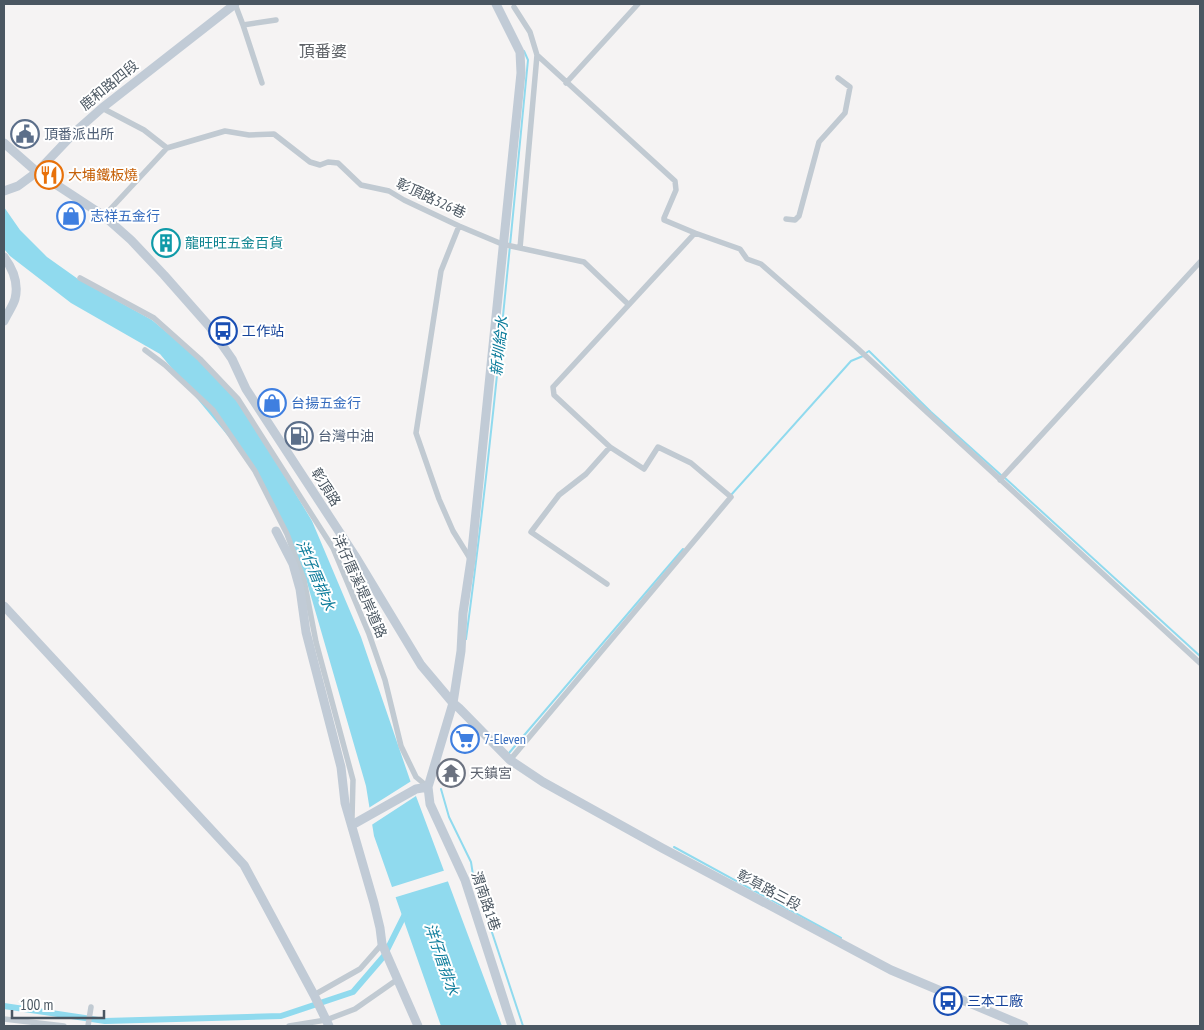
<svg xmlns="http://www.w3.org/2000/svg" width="1204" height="1030" viewBox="0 0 1204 1030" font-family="'PT Sans Narrow','Noto Sans TC',sans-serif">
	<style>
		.water { fill: #90daee }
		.pier { fill: #f5f3f3 }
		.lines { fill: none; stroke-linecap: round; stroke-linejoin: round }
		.stream { stroke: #90daee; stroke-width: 2 }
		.canal { stroke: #90daee; stroke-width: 6 }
		.street { stroke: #c1cad2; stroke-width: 5.5 }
		.secondary { stroke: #c1cbd6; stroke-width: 9 }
		.labels { text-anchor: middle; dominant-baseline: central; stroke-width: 4; stroke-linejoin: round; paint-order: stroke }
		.street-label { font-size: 14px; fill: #4a5661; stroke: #fff }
		.service-label { font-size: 14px; fill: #4e5e75; stroke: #fff; text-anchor: start }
		.food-label { font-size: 14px; fill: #c56008; stroke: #fff; text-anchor: start }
		.shop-label { font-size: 14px; fill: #366cbe; stroke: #fff; text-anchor: start }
		.culture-label { font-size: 14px; fill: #0d838f; stroke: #fff; text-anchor: start }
		.transit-label { font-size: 14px; fill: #164399; stroke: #fff; text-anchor: start }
		.worship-label { font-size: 14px; fill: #5b616d; stroke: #fff; text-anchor: start }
		.water-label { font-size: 15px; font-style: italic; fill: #0c7c9b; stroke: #fff }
		.quarter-label { font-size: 16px; fill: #5f6368; stroke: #fff }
	</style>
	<rect width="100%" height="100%" fill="#f5f3f3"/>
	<path class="water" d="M4,207L20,230L47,257L78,279L152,320L200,360L236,400L267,446L312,521L361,637L410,780L502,1026H441L374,836L366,786L306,579L257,471L160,354L71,303L10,256L4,249Z"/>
	<path class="pier" d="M413,780L416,796L370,826L367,809Z
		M446,870L449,881L393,898L389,888Z"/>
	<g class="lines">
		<path class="stream" d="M866,353L869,351L931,412L1001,475
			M1005,478L1200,656
			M731,495L851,361L863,356
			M466,639C492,447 509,253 528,60L524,51
			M509,753L683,549
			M441,789L449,817L471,862L473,875L523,1026
			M674,847L841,938"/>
		<path class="canal" d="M4,1006L105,1021L281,1016L353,992L384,956L406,912"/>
		<path class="street" d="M235,4L243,25L276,20
			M514,7L530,32L537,55L675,181L676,190L664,218V220L695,233
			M243,25L262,83
			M566,83L638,4
			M102,108L144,130L167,148
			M104,216L167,148L225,131L249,135L274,134L310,162L320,165L328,162L338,163L361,185L389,191L404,200L459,226L502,244L584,262L628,304
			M786,219L795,220L799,216L819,142L845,113L850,87L838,78
			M459,226L441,271L416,433L439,499L453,531L471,560
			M520,248L537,55
			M80,278L154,318L200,359L238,399L333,548L369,634L385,680L401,746L416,777L428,787
			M145,350L165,365L213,410L255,471L287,534L304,580L316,642L353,780L352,818
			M1000,480L1200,262
			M607,584L531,532L559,495L586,474L610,447
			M510,760L731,497L691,463L658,447L644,469L610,447L554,395L553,387L695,233L740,249L747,259L761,264L856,347L1200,663
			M314,995L360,969L382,944
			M4,1019L64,1026
			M88,1026L91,1007
			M289,1026L326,1020L355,1009L398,979"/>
		<path class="secondary" d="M496,4L520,52L521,73L471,560L463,613L461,651L453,703L428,787L430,804L465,880L512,1026
			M4,143L37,172L104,216L131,240L164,275L209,326L232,359L246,389L357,559L421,665L453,703L459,708L510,760L543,782L662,848L891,970L1024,1026
			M4,191L18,186L37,172L76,131L102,108L235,4
			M4,257C13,269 19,283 15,299C13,306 7,314 4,321
			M276,531L293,564L300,589L306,632L341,767L345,803L374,903L380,928L382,944L418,1026
			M4,606L244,865L314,995L329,1026
			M352,825L416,789L428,787"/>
	</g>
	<defs>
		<symbol id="civic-ring" viewBox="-11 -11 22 22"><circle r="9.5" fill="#fff" stroke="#5c6f8a" stroke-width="1.5"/><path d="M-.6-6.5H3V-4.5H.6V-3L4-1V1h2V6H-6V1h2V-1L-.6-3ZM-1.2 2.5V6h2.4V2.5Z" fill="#5c6f8a"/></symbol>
		<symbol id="restaurant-ring" viewBox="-11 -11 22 22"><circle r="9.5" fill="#fff" stroke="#e8710a" stroke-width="1.5"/><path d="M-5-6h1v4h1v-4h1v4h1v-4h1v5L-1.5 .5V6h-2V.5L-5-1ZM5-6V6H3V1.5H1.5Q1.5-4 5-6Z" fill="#e8710a"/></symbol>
		<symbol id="shop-ring" viewBox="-11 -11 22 22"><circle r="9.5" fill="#fff" stroke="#3f7fe0" stroke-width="1.5"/><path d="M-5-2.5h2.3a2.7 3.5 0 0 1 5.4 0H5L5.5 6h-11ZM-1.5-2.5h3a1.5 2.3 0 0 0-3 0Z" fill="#3f7fe0"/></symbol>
		<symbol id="building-ring" viewBox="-11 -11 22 22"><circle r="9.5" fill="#fff" stroke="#0f9aa8" stroke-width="1.5"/><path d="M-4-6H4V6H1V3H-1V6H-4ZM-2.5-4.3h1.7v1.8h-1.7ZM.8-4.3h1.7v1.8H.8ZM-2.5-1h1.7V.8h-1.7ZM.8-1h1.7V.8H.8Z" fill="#0f9aa8"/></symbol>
		<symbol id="bus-ring" viewBox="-11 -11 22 22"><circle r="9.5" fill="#fff" stroke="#1a4fb4" stroke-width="1.5"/><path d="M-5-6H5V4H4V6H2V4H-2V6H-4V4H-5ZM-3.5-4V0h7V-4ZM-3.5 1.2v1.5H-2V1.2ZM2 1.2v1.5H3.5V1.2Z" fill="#1a4fb4"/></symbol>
		<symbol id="fuel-ring" viewBox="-11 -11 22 22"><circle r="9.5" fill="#fff" stroke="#5c6f8a" stroke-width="1.5"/><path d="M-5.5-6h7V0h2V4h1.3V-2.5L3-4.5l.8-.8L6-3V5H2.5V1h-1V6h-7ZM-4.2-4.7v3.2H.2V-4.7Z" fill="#5c6f8a"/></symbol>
		<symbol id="supermarket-ring" viewBox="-11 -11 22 22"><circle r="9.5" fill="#fff" stroke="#3f7fe0" stroke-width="1.5"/><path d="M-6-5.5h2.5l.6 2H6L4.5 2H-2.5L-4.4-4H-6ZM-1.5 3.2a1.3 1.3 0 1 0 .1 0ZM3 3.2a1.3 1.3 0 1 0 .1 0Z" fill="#3f7fe0"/></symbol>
		<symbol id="temple-ring" viewBox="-11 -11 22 22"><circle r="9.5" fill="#fff" stroke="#6b7280" stroke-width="1.5"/><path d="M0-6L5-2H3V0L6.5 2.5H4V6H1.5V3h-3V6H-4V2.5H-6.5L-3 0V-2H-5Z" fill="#6b7280"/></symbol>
	</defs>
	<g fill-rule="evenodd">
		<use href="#civic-ring" x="9" y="118" width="32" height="32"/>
		<use href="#restaurant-ring" x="33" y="159" width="32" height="32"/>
		<use href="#shop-ring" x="55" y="200" width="32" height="32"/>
		<use href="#building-ring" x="150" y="227" width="32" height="32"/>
		<use href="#bus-ring" x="207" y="315" width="32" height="32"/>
		<use href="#shop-ring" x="256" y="387" width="32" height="32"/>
		<use href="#fuel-ring" x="283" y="420" width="32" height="32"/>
		<use href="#supermarket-ring" x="449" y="723" width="32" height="32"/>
		<use href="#temple-ring" x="435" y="757" width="32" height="32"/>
		<use href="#bus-ring" x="932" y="985" width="32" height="32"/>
	</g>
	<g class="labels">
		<g class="street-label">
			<text transform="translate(109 85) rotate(-39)">鹿和路四段</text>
			<text transform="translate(431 198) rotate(25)">彰頂路326巷</text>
			<text transform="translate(326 487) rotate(58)">彰頂路</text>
			<text transform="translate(360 586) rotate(66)">洋仔厝溪堤岸道路</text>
			<text transform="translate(769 890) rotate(28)">彰草路三段</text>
			<text transform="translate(486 901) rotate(71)">渭南路1巷</text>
		</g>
		<g class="service-label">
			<text x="44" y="134">頂番派出所</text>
			<text x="318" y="436">台灣中油</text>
		</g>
		<g class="food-label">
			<text x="68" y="175">大埔鐵板燒</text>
		</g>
		<g class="shop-label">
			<text x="90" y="216">志祥五金行</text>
			<text x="291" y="403">台揚五金行</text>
			<text x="484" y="739">7-Eleven</text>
		</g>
		<g class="culture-label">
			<text x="185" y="243">龍旺旺五金百貨</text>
		</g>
		<g class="transit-label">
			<text x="242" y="331">工作站</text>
			<text x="967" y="1001">三本工廠</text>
		</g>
		<g class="worship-label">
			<text x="470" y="773">天鎮宮</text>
		</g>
		<g class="water-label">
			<text transform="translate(499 346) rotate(-84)">新圳給水</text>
			<text transform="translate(316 575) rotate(67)">洋仔厝排水</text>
			<text transform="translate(442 959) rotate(71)">洋仔厝排水</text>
		</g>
		<g class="quarter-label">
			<text x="323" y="51">頂番婆</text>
		</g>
	</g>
	<rect width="1204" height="1030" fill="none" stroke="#4a5661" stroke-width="10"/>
	<path d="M12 1010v8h92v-8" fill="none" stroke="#4a5661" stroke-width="2.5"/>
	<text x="20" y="1010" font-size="15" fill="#4a5661" stroke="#ffffff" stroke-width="4" paint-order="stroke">100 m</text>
</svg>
